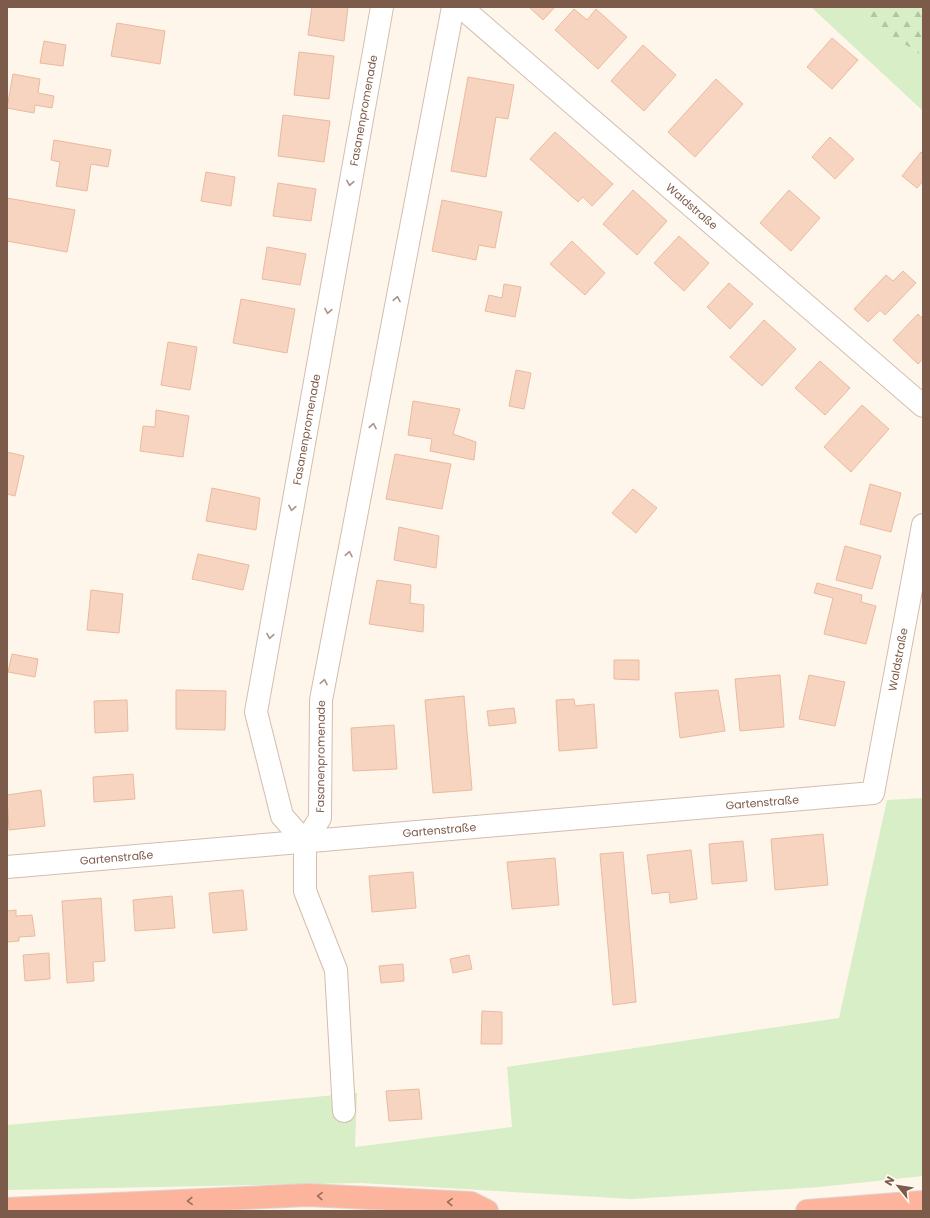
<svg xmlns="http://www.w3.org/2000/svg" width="930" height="1218" viewBox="0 0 930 1218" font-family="Poppins,sans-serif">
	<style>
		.green { fill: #d7eec6 }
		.forest { fill: url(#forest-firs) }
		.building { fill: #f6d4bf; stroke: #ebba9e }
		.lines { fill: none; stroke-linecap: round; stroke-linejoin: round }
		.minor-casing { stroke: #d3bdae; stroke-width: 24 }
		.highway-casing { stroke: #ddd4d0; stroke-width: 24 }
		.minor { stroke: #fff; stroke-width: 22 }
		.highway { stroke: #fdb49d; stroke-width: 22 }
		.oneway { stroke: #aa9489 }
		.oneway2 { stroke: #976d5b }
		.labels { text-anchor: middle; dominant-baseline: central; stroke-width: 3; stroke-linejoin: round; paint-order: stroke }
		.street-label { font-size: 11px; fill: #7d5b4a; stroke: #fffaf3 }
	</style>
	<defs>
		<pattern id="forest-firs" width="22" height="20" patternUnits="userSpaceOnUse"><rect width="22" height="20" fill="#d7eec6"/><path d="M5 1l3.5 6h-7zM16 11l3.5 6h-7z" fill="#b4c4a3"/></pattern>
	</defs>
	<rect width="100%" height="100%" fill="#fef6ea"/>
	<path class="green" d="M811,7H853L867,20L923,56V111Z
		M923,798V1176L820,1187L632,1199L361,1183L7,1190V1125L357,1093L355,1147L512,1127L507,1067L839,1018L887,800Z"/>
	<path class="forest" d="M853,7H923V56L867,20Z"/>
	<path class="building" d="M312,7H348L344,41L308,35Z
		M529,7H555L543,20Z
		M574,9L587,20L596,9L627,37L598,69L555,30Z
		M117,23L165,31L160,64L111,56Z
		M832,38L858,60L832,89L807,67Z
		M44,41L66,45L63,66L40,63Z
		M643,45L676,75L644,111L611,81Z
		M299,52L334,56L329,99L294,95Z
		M13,74L40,79L38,93L54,96L52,108L35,105L34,113L7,108Z
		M468,77L514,85L508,119L496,117L486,177L451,171Z
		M716,79L743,104L695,157L668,132Z
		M283,115L330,121L324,162L278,156Z
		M555,132L613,184L592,206L583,197L578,202L530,159Z
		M830,137L854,159L835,179L812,157Z
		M54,140L111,150L108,167L91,164L87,191L56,186L60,162L51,160Z
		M921,152L923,154V181L917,188L902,176Z
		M206,172L235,177L231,206L201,201Z
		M278,183L316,189L311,221L273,216Z
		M633,190L667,221L637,255L603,224Z
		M789,190L820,218L791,251L760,223Z
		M7,198L75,210L67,252L7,241Z
		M442,200L502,212L495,248L479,245L476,260L432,251Z
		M679,236L709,263L684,291L654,263Z
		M572,241L605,273L585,295L550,264Z
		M267,247L306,254L300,285L262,279Z
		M903,271L916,283L885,315L880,310L868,322L854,309L886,275L893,281Z
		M729,283L753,304L730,329L707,307Z
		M504,284L521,287L515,317L485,311L489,295L502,298Z
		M241,299L295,309L287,353L233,343Z
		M918,314L923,319V359L918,364L893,340Z
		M764,320L796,349L762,386L730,357Z
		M168,342L197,347L190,390L161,385Z
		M820,361L850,388L825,415L795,388Z
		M516,370L531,373L524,409L509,406Z
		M413,401L460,409L453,434L476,442L474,460L430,451L432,439L408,435Z
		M862,405L889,429L851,472L824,447Z
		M156,410L189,416L183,457L140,451L143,426L155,427Z
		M7,452L24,456L15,496L7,494Z
		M395,454L451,464L442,509L386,499Z
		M870,484L901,493L891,532L860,524Z
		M212,488L260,498L256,530L206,521Z
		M633,489L657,508L636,533L612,513Z
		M399,527L439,536L436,568L394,560Z
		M845,546L881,556L872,589L836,580Z
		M198,554L249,565L243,590L192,579Z
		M377,580L411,585L410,603L424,605L423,632L369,624Z
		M817,583L862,595L861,602L876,606L866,644L824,634L833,598L814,593Z
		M91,590L123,594L119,633L87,630Z
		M12,654L38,659L35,677L8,672Z
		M614,660H639V680L614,679Z
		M780,675L784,727L740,731L735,679Z
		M809,675L845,682L835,726L799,719Z
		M176,690L226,691L225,730L176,729Z
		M718,690L725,731L680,738L675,693Z
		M464,696L472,790L433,793L425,700Z
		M574,699L575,706L594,704L597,748L559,751L556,700Z
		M127,700L128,731L95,733L94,701Z
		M514,708L516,723L489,726L487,711Z
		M394,725L397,769L353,771L351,728Z
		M133,774L135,799L94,802L93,777Z
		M41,790L45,826L9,830L7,795Z
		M823,834L828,885L775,890L771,839Z
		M743,841L747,881L712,884L709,844Z
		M691,850L697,899L670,903L669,892L652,894L647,855Z
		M623,852L636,1002L613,1005L600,854Z
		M555,858L559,905L512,909L507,862Z
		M413,872L416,908L372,912L369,876Z
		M243,890L247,930L213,933L209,893Z
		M172,896L175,928L135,931L133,900Z
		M101,898L105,961L93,962L94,981L67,983L62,901Z
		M16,910V916L32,915L35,936L19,937V941L7,942V911Z
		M49,953L50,979L25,981L23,955Z
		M469,955L472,969L453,973L450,959Z
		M403,964L404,981L381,983L379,966Z
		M482,1011L502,1012V1044H481Z
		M419,1089L422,1119L389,1121L386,1091Z"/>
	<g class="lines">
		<defs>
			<g id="minor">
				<path id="s1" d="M461,7L923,406"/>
				<path id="s2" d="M305,842L282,816L256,712L382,7"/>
				<path id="s3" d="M7,867L873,793L923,525"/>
				<path id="s4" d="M344,1111L336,970L305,891V842L320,818L321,700L453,7"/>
			</g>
			<path id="highway" d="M7,1209L308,1195L471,1203L487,1211
				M807,1211L923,1202"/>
		</defs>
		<use href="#minor" class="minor-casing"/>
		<use href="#highway" class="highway-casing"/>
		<use href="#minor" class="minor"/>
		<use href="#highway" class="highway"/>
	</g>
	<defs><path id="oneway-chevron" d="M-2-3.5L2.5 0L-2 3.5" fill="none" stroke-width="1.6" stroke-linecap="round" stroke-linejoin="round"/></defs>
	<g class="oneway">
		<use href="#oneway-chevron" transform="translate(350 183) rotate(100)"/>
		<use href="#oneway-chevron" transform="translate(397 299) rotate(-79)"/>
		<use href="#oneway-chevron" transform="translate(328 311) rotate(100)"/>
		<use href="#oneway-chevron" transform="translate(373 426) rotate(-79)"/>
		<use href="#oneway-chevron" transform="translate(292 508) rotate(100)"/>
		<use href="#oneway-chevron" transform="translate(349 554) rotate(-79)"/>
		<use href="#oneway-chevron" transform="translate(270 636) rotate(100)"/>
		<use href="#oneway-chevron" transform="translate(324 682) rotate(-79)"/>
	</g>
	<g class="oneway2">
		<use href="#oneway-chevron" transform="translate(320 1196) rotate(-177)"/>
		<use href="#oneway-chevron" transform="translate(190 1201) rotate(177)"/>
		<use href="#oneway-chevron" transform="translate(450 1202) rotate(-177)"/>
	</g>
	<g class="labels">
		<g class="street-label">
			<text stroke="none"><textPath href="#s2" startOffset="753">Fasanenpromenade</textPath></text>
			<text stroke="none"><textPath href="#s1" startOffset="305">Waldstraße</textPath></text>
			<text stroke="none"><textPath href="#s2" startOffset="429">Fasanenpromenade</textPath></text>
			<text stroke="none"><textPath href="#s3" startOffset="1005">Waldstraße</textPath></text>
			<text stroke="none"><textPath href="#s4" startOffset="365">Fasanenpromenade</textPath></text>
			<text stroke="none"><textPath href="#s3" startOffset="758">Gartenstraße</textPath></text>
			<text stroke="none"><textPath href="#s3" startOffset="434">Gartenstraße</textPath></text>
			<text stroke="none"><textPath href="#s3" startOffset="110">Gartenstraße</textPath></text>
		</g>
	</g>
	<rect width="930" height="1218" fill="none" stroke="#7d5b4a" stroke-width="16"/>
	<g transform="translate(898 1186) rotate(300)" stroke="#fffaf3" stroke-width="3" paint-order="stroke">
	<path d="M0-3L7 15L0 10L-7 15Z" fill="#7d5b4a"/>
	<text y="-6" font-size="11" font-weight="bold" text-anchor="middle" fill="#7d5b4a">N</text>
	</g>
</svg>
